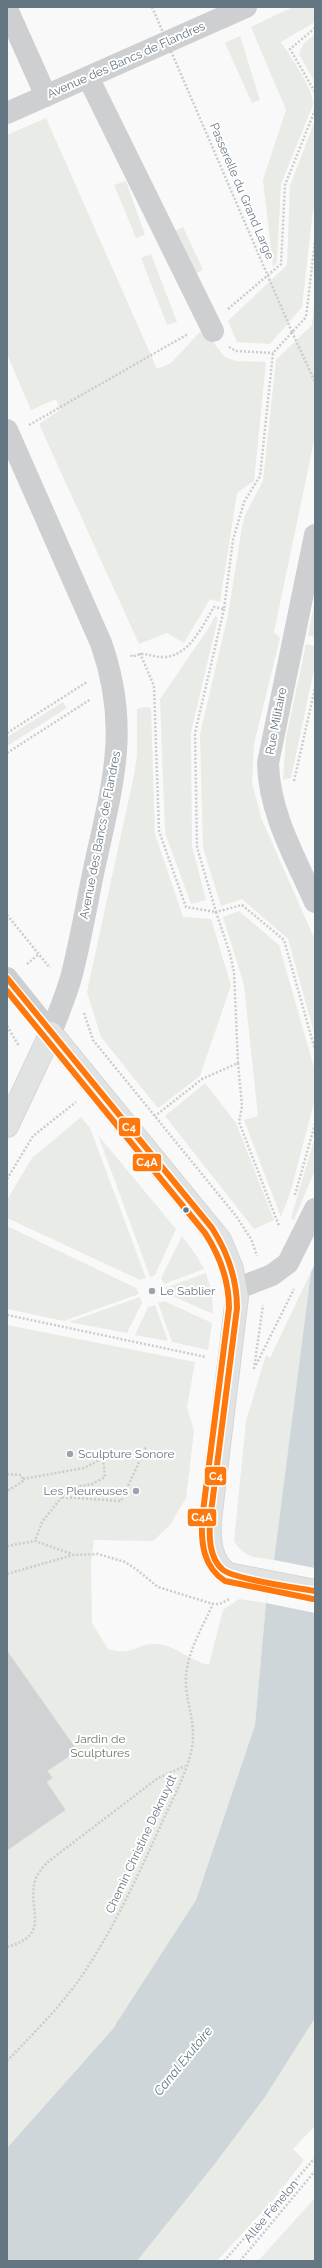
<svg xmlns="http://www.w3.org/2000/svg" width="322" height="2268" viewBox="0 0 322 2268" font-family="Raleway,sans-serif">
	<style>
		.green { fill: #e8ebe6 }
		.water { fill: #ced6d9 }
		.pier { fill: #f9f9f9 }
		.building { fill: #d0d2d3; stroke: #e8e8e8 }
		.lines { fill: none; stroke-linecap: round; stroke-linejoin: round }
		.secondary-casing { stroke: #d5d6d7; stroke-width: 24 }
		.path { stroke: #cbcccd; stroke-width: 2.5; stroke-dasharray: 2 2; stroke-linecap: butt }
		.street { stroke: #cecfd0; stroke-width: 22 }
		.secondary { stroke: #e1e2e2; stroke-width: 22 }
		.path-bridge { stroke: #cbcccd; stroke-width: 2.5; stroke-dasharray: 2 2; stroke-linecap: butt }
		.bus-1-casing { stroke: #fff; stroke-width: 9 }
		.bus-2-casing { stroke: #fff; stroke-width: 9 }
		.bus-1 { stroke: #ff780e; stroke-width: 6 }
		.bus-2 { stroke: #ff780e; stroke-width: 6 }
		.bus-dot { fill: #657683; stroke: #fff; stroke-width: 1.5 }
		.poi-dot { fill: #99a4ac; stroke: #fff; stroke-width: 1.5 }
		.labels { text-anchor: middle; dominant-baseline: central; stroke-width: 4; stroke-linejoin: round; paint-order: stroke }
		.street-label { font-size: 12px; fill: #657683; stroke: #fff }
		.poi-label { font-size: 12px; fill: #657683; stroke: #fff; text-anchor: start }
		.park-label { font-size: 12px; fill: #687a64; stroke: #fff }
		.water-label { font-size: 13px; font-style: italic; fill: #60757c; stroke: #fff }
		.line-badge { stroke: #fff; stroke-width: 1.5 }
		.badge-label { font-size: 11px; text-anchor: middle; font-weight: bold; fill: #fff }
	</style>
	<rect width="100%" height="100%" fill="#f9f9f9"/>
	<path class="green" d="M293,7H315V22L281,42C291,58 313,87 313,105L281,184L277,262L273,267L263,180L286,110L251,27Z
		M315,34V83L299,54L304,43Z
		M240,36L260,100L252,103L225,43Z
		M46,118L157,369L171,363L200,332L213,342L225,357L236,361L266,362L254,481L237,493L220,602L210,599L184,643L167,633L139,644L39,424L60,410L56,399L31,410L7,354V135Z
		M315,120V208L313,210L302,307L270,344L237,342L228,321L287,265L290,186Z
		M126,181L145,235L136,238L114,185Z
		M183,227L203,270L190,276L170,233Z
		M151,254L177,322L167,325L141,258Z
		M315,294V436L274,632L280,638L254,744L252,783L262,820L315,940V1036L288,939L242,899L221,906L203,848L200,734L228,615L242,527L245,515L263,481L276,360L312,325Z
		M315,600V637L308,635Z
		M215,616L218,618L191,732L192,846L206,900L191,904L165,833L160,699L210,626Z
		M306,644L315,646V665L291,778L283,780L286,738Z
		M63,702L67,708L7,746V737Z
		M144,707L151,708L155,834L183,917L211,919L231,985L200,1076L158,1108L101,1037L87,992L134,775L137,756V709Z
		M239,911L279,945L315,1071V1099L291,1190L281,1217L244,1120L258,1116L244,985L223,917Z
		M205,1083L236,1123L274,1220L254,1229L165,1116Z
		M81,1117L90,1128L146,1278L140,1280L7,1218V1200L32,1158Z
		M98,1135L176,1229L155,1275L150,1277Z
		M315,1137V1170L294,1220L291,1218Z
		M7,1226L136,1288L139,1294L64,1321L7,1309Z
		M182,1236L196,1255L204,1269L164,1284L161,1278Z
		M311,1272L274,1560C255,1557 245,1559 234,1541L246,1421L266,1355L270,1358Z
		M206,1273L212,1294L213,1314L166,1293L165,1288Z
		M140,1297L142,1303L127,1333L69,1322Z
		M164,1301L212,1323L208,1350L172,1342L158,1303Z
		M155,1305L168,1341L135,1335L148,1307Z
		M7,1325L195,1362L187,1407L194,1431L186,1498L170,1525L153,1541L94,1540L91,1562L92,1623L108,1649C135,1657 137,1642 158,1644C173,1645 193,1662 209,1665L223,1610L239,1599L266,1603L255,1725L196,1900L112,2030L7,2148Z
		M315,2018V2126L293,2149L304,2160L274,2199L217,2261H137L214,2165L265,2097Z
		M315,2198V2261H258Z"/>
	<path class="water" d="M315,1264V2018L265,2097L214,2165L137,2261H7V2148L112,2030L196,1900L255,1725L266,1603L274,1560L311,1272Z"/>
	<path class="pier" d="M274,1560L315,1568V1613L266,1603Z"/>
	<path class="building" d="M7,1650L78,1751L48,1771L53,1778L47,1782L66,1810L7,1851Z"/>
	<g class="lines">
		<defs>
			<path id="secondary" d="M7,1126L51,1033L220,1240L232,1269L237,1297L210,1520C209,1540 210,1562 228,1574L315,1591"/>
		</defs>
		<use href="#secondary" class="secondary-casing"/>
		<path class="path" d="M315,28L290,49L315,92
			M228,309L281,264L285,185L315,110
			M292,332L315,382
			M229,347L236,351L273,353
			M29,425L188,334
			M224,609L195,733L197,847L216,912L242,905L284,940L315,1050
			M140,653L154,686L159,831L186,907L216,912L230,954L234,972L238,1063L202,1079L155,1116
			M131,655L132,657C146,650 151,658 165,657C190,655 202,626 214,607L224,609L233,540L244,502L260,476L273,353L306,317L315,241
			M7,733L87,682
			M7,753L91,699
			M294,781L315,688
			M7,915L50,968
			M27,964L39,954
			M84,1013L93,1040L236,1216L251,1239L257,1256
			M7,1026L19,1046
			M238,1063L242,1106L239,1122L279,1226
			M7,1179L33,1136L76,1102
			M295,1195L315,1124
			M7,1315L206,1357
			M256,1365L294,1289
			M254,1369L263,1305
			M7,1474L21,1475L23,1479L22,1482L7,1491
			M23,1479L84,1468L103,1458L105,1477L92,1484L69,1488L42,1522L35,1541
			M62,1497L121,1501L146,1447
			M7,1546L35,1541L72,1554
			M7,1574L73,1555L98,1554L125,1562L136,1569L158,1587L213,1604H220L229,1599
			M7,1947C54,1934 25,1909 36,1878C39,1871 44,1866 49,1861L158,1778L185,1766
			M7,2061C32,2035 58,2009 79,1980C112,1932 136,1880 160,1827C170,1803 185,1778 191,1752C197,1728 188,1709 186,1686C184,1657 201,1630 213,1604
			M224,2261L315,2158
			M240,2261L315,2171"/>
		<path class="street" d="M7,9L46,96
			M88,77L213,331
			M7,113L246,7
			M7,430L101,643C131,728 112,786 94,869C87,903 81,937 73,970C68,992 58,1013 51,1033
			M315,535L268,763C269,813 295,857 315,902
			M7,978L51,1033
			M236,1289L272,1275L288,1263L315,1209"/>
		<use href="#secondary" class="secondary"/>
		<path class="path-bridge" d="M152,7L292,332"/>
		<defs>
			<path id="bus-1" d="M7,978L212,1228C228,1253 237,1278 237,1308L210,1520C209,1537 209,1557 222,1569C232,1579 298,1588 315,1591"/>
			<path id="bus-2" d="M7,991L205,1233C220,1256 229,1280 229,1308L202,1519C201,1543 203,1567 225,1581L313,1599"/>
		</defs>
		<use href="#bus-1" class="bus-1-casing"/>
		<use href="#bus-2" class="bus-2-casing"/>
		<use href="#bus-1" class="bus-1"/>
		<use href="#bus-2" class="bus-2"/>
	</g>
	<circle class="bus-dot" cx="186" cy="1210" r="3.5"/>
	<g class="poi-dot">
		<circle cx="152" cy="1291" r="4"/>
		<circle cx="70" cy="1454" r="4"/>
		<circle cx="136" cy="1491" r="4"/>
	</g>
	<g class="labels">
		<g class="street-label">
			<text transform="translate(126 60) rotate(-24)">Avenue des Bancs de Flandres</text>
			<text transform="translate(242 191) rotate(67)">Passerelle du Grand Large</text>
			<text transform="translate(276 721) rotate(-79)">Rue Militaire</text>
			<text transform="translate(100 835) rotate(-79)">Avenue des Bancs de Flandres</text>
			<text transform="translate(141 1844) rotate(-65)">Chemin Christine Deknuydt</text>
			<text transform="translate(271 2211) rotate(-50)">Allée Fénelon</text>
		</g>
		<g class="poi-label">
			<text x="160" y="1291">Le Sablier</text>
			<text x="78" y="1454">Sculpture Sonore</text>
			<text x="128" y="1491" text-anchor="end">Les Pleureuses</text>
		</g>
		<g class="park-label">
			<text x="100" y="1739">Jardin de<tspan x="100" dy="14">Sculptures</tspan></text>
		</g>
		<g class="water-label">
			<text transform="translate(183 2061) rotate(-51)">Canal Exutoire</text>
		</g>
	</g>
	<g class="line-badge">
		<rect x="118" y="1117" width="23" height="20" rx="4" fill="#ff780e"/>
		<rect x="132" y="1153" width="30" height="19" rx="4" fill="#ff780e"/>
		<rect x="204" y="1466" width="23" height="20" rx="4" fill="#ff780e"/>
		<rect x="187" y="1508" width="30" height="19" rx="4" fill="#ff780e"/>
	</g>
	<g class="badge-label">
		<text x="129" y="1131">C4</text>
		<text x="147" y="1166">C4A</text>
		<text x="216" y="1480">C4</text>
		<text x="202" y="1521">C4A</text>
	</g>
	<rect width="322" height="2268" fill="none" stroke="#657683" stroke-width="16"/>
</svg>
